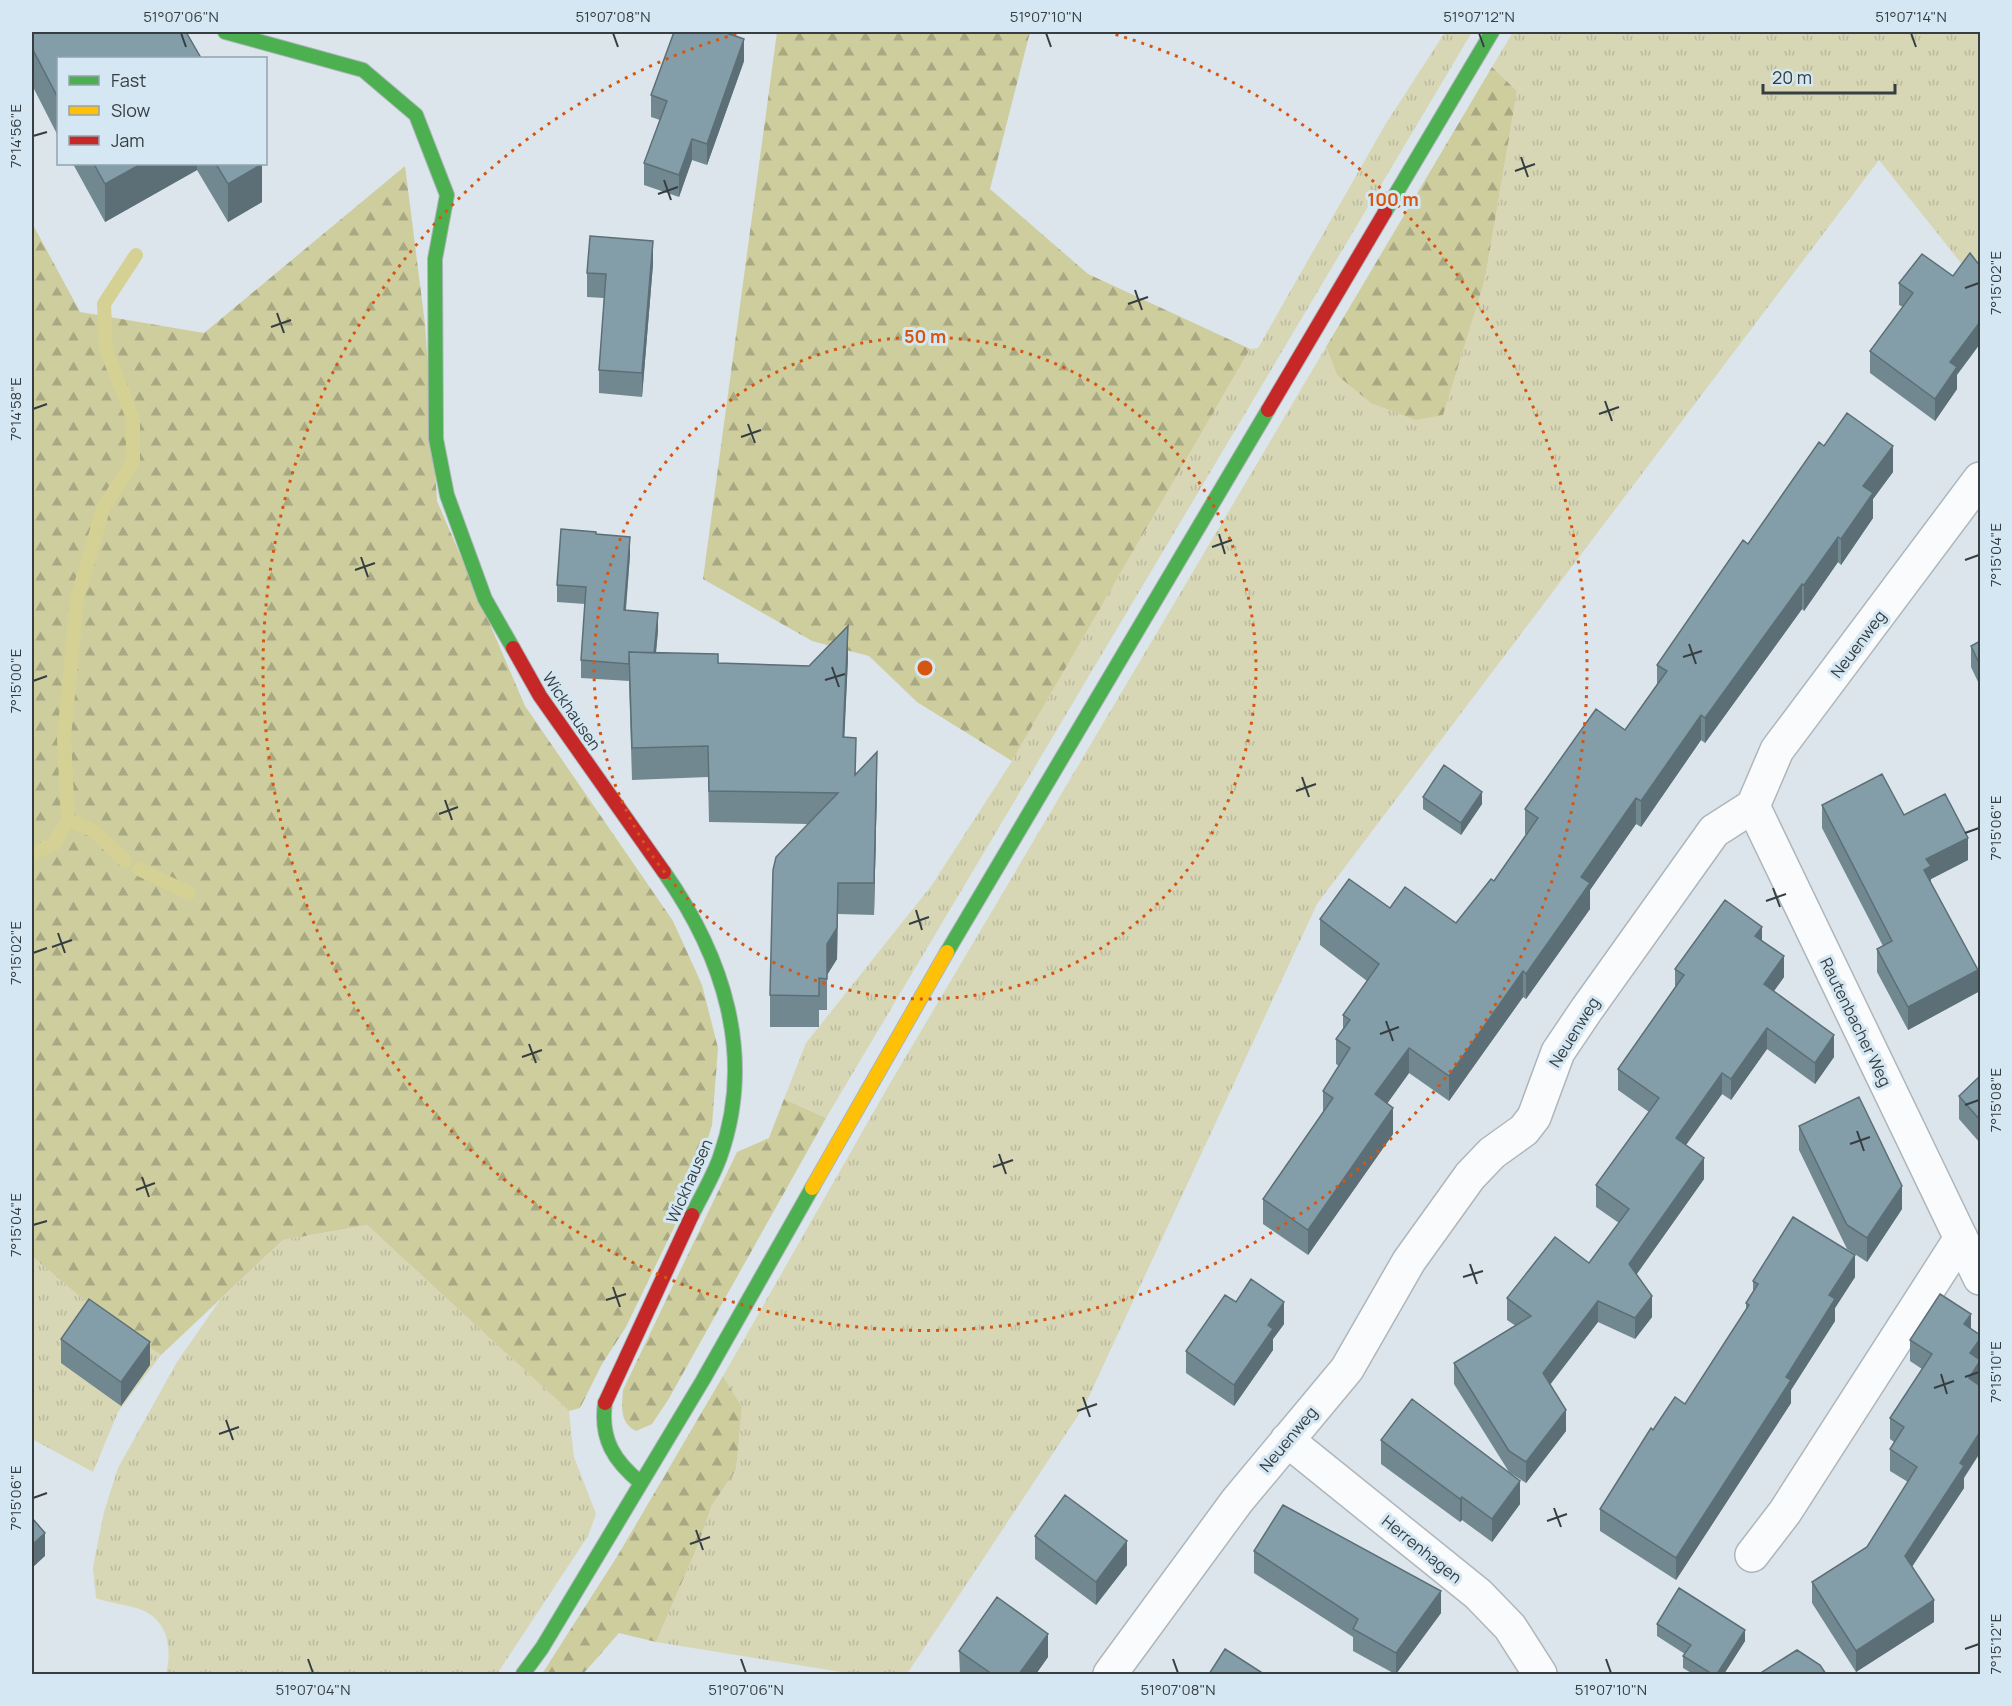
<svg xmlns="http://www.w3.org/2000/svg" width="2012" height="1706" viewBox="0 0 2012 1706" font-family="Manrope,sans-serif">
	<style>
		.grass { fill: url(#grass-tufts) }
		.forest { fill: url(#forest-firs) }
		.lines { fill: none; stroke-linecap: round; stroke-linejoin: round }
		.stream { stroke: #d5d194; stroke-width: 14 }
		.street-casing { stroke: #aeb6bb; stroke-width: 36 }
		.fast-casing { stroke: #aeb6bb; stroke-width: 16 }
		.slow-casing { stroke: #aeb6bb; stroke-width: 16 }
		.jam-casing { stroke: #aeb6bb; stroke-width: 16 }
		.street { stroke: #fafbfc; stroke-width: 33 }
		.fast { stroke: #4caf50; stroke-width: 14 }
		.slow { stroke: #ffc107; stroke-width: 14 }
		.jam { stroke: #c62828; stroke-width: 14 }
		.wall { fill: #728891 }
		.shaded-wall { fill: #5c6f76 }
		.building { fill: #849ea9; stroke: #5c6f76; stroke-width: 1.5 }
		.ticks { fill: none; stroke: #363e42; stroke-width: 2 }
		.ring { fill: none; stroke: #d65611; stroke-width: 3; stroke-dasharray: 3 6 }
		.labels { text-anchor: middle; dominant-baseline: central; stroke-width: 6; stroke-linejoin: round; paint-order: stroke }
		.street-label { font-size: 16px; fill: #363e42; stroke: #d4e7f2 }
		.centre { fill: #d65611; stroke: #d4e7f2; stroke-width: 3 }
		.ring-label { font-size: 18px; text-anchor: middle; font-weight: bold; fill: #d65611; stroke: #d4e7f2; stroke-width: 6; stroke-linejoin: round; paint-order: stroke }
		.neatline { fill: none; stroke: #363e42; stroke-width: 2 }
		.ticks-label { font-size: 15px; text-anchor: middle; fill: #363e42 }
	</style>
	<defs>
		<pattern id="grass-tufts" width="24" height="20" patternUnits="userSpaceOnUse" patternTransform="scale(1.5)"><rect width="24" height="20" fill="#d7d7b6"/><path d="M3 7l-1-3M5 7V3M7 7l1-3M15 17l-1-3M17 17v-4M19 17l1-3" fill="none" stroke="#b9ba9e"/></pattern>
		<pattern id="forest-firs" width="22" height="20" patternUnits="userSpaceOnUse" patternTransform="scale(1.5)"><rect width="22" height="20" fill="#cecd9e"/><path d="M5 1l3.5 6h-7zM16 11l3.5 6h-7z" fill="#a8a882"/></pattern>
	</defs>
	<rect width="100%" height="100%" fill="#dbe5eb"/>
	<path class="grass" d="M1445,32H1472L826,1118L784,1099L806,1043L932,885L1012,761L1250,349L1258,348L1385,125Z
		M1513,32H1980V287L1879,160L1317,904L1085,1405L907,1674H854L656,1642L698,1545L712,1505L736,1470L742,1407L723,1376L889,1085L1326,347L1337,375L1462,346L1485,279L1517,91L1492,67Z
		M367,1225L569,1411L574,1457L596,1514L588,1536L497,1674H166C172,1651 169,1621 142,1610C127,1604 111,1604 96,1598L93,1567L104,1512L118,1468L177,1362L220,1300L283,1240Z
		M32,1256L98,1312L161,1355L118,1412L93,1472L32,1439Z"/>
	<path class="forest" d="M777,32H1030L990,189L1088,274L1250,349L1012,761L917,702L869,656L812,641L703,579Z
		M1492,67L1517,91L1485,279L1443,415L1416,420L1371,403L1337,375L1326,347Z
		M405,166L425,324L437,501L525,706L673,921L702,985L718,1048L712,1125L693,1188L626,1327L602,1364L580,1408L569,1411L367,1225L283,1240L161,1355L98,1312L32,1256V223L80,312L204,333Z
		M784,1099L826,1118L668,1400L652,1424L636,1431C619,1422 622,1407 623,1390L737,1152L769,1138Z
		M723,1376L742,1407L736,1470L712,1505L698,1545L656,1642L619,1633L583,1674H542L618,1555Z"/>
	<g class="lines">
		<path class="stream" d="M68,820L93,830L125,861
			M32,854L54,844L68,820L64,737L77,599L103,509L133,461V418L106,349L104,304L136,255
			M139,869L189,893"/>
		<defs>
			<path id="street" d="M1753,806L1980,1278
				M1287,1440L1478,1594L1510,1627L1540,1674
				M1752,1555L1785,1512L1961,1238
				M1110,1674L1237,1501L1347,1369L1409,1261L1470,1176L1492,1153L1524,1130L1534,1117L1558,1052L1587,1009L1714,831L1753,806L1777,750L1980,479"/>
			<path id="fast" d="M225,32L363,70L416,115L447,195L435,259L436,439L447,495L485,599L513,648
				M1385,212L1492,32
				M664,872C723,956 756,1055 720,1157C713,1177 701,1196 692,1215
				M947,952L1268,410
				M605,1403C600,1439 614,1461 641,1483
				M523,1674L542,1648L703,1380L812,1188"/>
			<path id="slow" d="M812,1188L947,952"/>
			<path id="jam" d="M1268,410L1385,212
				M513,648L540,696L664,872
				M605,1403L692,1215"/>
		</defs>
		<use href="#street" class="street-casing"/>
		<use href="#fast" class="fast-casing"/>
		<use href="#slow" class="slow-casing"/>
		<use href="#jam" class="jam-casing"/>
		<use href="#street" class="street"/>
		<use href="#fast" class="fast"/>
		<use href="#slow" class="slow"/>
		<use href="#jam" class="jam"/>
	</g>
	<path class="wall" d="M32,32L58,58V136L32,85Z
		M744,61L707,165L692,160L679,197L644,185V163L660,120L651,117V95Z
		M73,164H262V202L228,222L197,170L105,222Z
		M1922,254L1957,375V389L1935,421L1870,373V351L1903,307L1899,305V283Z
		M653,264L642,397L599,393V370L604,298L587,297V273Z
		M1824,446L1893,472L1873,499V518L1841,565L1838,562L1804,611L1802,609L1705,743L1701,740L1641,827L1636,824L1590,890V909L1526,999L1523,997L1449,1101L1409,1073L1387,1104L1393,1134L1308,1255L1263,1224V1199L1323,1112V1091L1339,1066L1336,1064V1039L1343,1029V1015L1367,981L1320,945V919L1390,908L1456,923L1494,881L1526,835L1525,834V809L1625,730L1657,684V665L1748,544Z
		M596,534L630,555L626,610L658,630L656,653L718,663L809,666L848,658L844,737L856,774L877,783L874,915L838,914L837,959L827,975V1010H819V1027H770V995L807,824L709,822L708,777L632,780L629,681L581,678V660L585,604L557,602V585Z
		M1980,641V686L1971,667V646Z
		M1423,797L1482,804L1461,835L1423,809Z
		M1822,805L1904,815L1968,860L1931,879V883L1978,992L1908,1030L1877,972V949L1883,946L1822,828Z
		M1762,941L1784,977L1774,991L1834,1057L1815,1084L1767,1049L1731,1100L1722,1094L1686,1145L1704,1179L1636,1275L1652,1317L1635,1339L1598,1322L1550,1384L1566,1431L1526,1483L1509,1472L1454,1384V1363L1516,1326L1507,1320V1298L1589,1263L1619,1223L1596,1207V1185L1649,1112L1618,1090V1069L1675,988V969Z
		M1980,1076V1143L1959,1119V1096Z
		M1799,1126L1902,1209L1867,1262L1847,1249L1799,1150Z
		M1855,1277L1835,1308V1321L1791,1390V1403L1676,1580L1600,1531V1509L1653,1430L1685,1404L1746,1310V1303L1753,1292V1281Z
		M1236,1302L1284,1324L1273,1339V1350L1234,1406L1186,1373V1351Z
		M1971,1329L1980,1382L1979,1385L1964,1478V1488L1912,1567L1934,1622L1856,1672L1812,1603V1582L1867,1547L1908,1482L1890,1471V1449L1894,1442L1890,1439V1418L1922,1369L1910,1361V1340Z
		M61,1339L150,1365L121,1406L61,1363Z
		M1381,1440L1520,1504L1492,1542L1462,1520L1460,1522L1381,1464Z
		M1035,1536L1127,1565L1096,1605L1035,1559Z
		M1254,1551L1441,1613L1396,1674H1395L1353,1651V1637L1254,1573Z
		M1657,1624L1745,1641L1724,1674H1693L1683,1668V1656L1685,1654L1657,1636Z
		M959,1651L1048,1657L1036,1674H960Z"/>
	<path class="shaded-wall" d="M744,39V61L707,165V144Z
		M692,139V160L679,197V175Z
		M141,164H197V170L105,222V184Z
		M262,164V202L228,222V184Z
		M653,241V264L642,397V373Z
		M1980,322V344L1957,375V389L1935,421V399L1950,362Z
		M1893,446V472L1873,499V518L1841,565V539L1863,486Z
		M630,537V555L624,627V610Z
		M1838,537V562L1804,611V585Z
		M1802,584V609L1705,743V718Z
		M658,613V630L653,683V666Z
		M848,626V658L843,768V737Z
		M1701,715V740L1641,827V801Z
		M877,752V783L874,915V883Z
		M1482,792V804L1461,835V823Z
		M1636,798V824L1590,890V909L1526,999V974L1581,877Z
		M1968,838V860L1931,879V889L1924,870L1926,859Z
		M838,883L837,959L827,975V944Z
		M1762,927V948L1755,936Z
		M1784,956V977L1764,1005V984Z
		M1978,970V992L1908,1030V1007Z
		M1523,971V997L1449,1101V1076Z
		M1767,1028V1049L1731,1100V1079Z
		M1834,1035V1057L1815,1084V1063Z
		M1409,1048V1073L1375,1120V1094Z
		M1722,1073V1094L1676,1159V1138Z
		M1393,1108V1134L1308,1255V1230Z
		M1704,1158V1179L1629,1285V1264Z
		M1902,1186V1209L1867,1262V1238Z
		M1855,1255V1277L1835,1308V1321L1791,1390V1403L1676,1580V1558L1786,1377L1829,1295Z
		M1652,1296V1317L1635,1339V1318Z
		M1598,1301V1322L1543,1394V1373Z
		M1284,1302V1324L1273,1339V1350L1234,1406V1385L1268,1325Z
		M1971,1314V1335L1964,1324Z
		M1980,1339V1360L1970,1353Z
		M150,1342V1365L121,1406V1382Z
		M1980,1361V1382L1969,1400V1378Z
		M1566,1410V1431L1526,1483V1462Z
		M1980,1432V1453L1964,1478V1488L1905,1577V1556L1960,1463Z
		M1520,1481V1504L1492,1542V1519Z
		M1462,1497V1520L1460,1522V1499Z
		M45,1533V1556L32,1568V1545Z
		M1127,1541V1565L1096,1605V1582Z
		M1441,1591V1613L1396,1674V1653Z
		M1934,1600V1622L1856,1672V1651Z
		M1745,1630V1641L1724,1674H1717Z
		M1048,1634V1657L1036,1674H1019Z"/>
	<path class="building" d="M32,32H186L201,58H58V98L32,48Z
		M674,32H724L744,39L707,144L692,139L679,175L644,163L667,101L651,95Z
		M94,164H141L105,184Z
		M216,164H262L228,184Z
		M590,236L653,241L642,373L599,370L606,274L587,273Z
		M1970,253L1980,266V322L1950,362L1957,367L1935,399L1870,351L1913,293L1899,283L1922,254L1953,276Z
		M1847,413L1893,446L1863,486L1873,493L1841,539L1838,537L1804,585L1802,584L1705,718L1701,715L1641,801L1636,798L1581,877L1590,883L1526,974L1523,971L1449,1076L1409,1048L1375,1094L1393,1108L1308,1230L1263,1199L1333,1098L1323,1091L1350,1048L1336,1039L1350,1020L1343,1015L1379,964L1320,919L1349,879L1390,908L1405,887L1456,923L1491,879L1494,881L1538,818L1525,809L1596,709L1625,730L1667,671L1657,665L1743,540L1748,544L1819,442L1824,446Z
		M561,529L596,532V534L630,537L624,610L658,613L654,653L629,652V664L581,660L586,587L557,585Z
		M848,626L843,737L856,738L855,775L877,752L874,883H838L837,928L827,944V979L819,978V996L770,995L773,870L776,857L838,793L709,791L708,746L632,748L629,652L718,654V663L809,666Z
		M1980,641V665L1971,646Z
		M1444,765L1482,792L1461,823L1423,797Z
		M1882,774L1904,815L1945,794L1968,838L1926,859L1931,866L1924,870L1978,970L1908,1007L1877,949L1892,941L1822,805Z
		M1725,900L1762,927L1755,936L1784,956L1764,984L1834,1035L1815,1063L1767,1028L1731,1079L1722,1073L1676,1138L1704,1158L1629,1264L1652,1296L1635,1318L1598,1301L1543,1373L1566,1410L1526,1462L1509,1451L1454,1363L1531,1316L1507,1298L1555,1237L1589,1263L1629,1209L1596,1185L1659,1098L1618,1069L1684,975L1675,969Z
		M1980,1076V1120L1959,1096Z
		M1859,1097L1902,1186L1867,1238L1847,1225L1799,1126Z
		M1793,1217L1855,1255L1829,1295L1835,1299L1786,1377L1791,1380L1676,1558L1600,1509L1651,1428L1653,1430L1675,1397L1685,1404L1749,1305L1746,1303L1758,1284L1753,1281Z
		M1251,1279L1284,1302L1268,1325L1273,1329L1234,1385L1186,1351L1225,1295L1236,1302Z
		M1940,1294L1971,1314L1964,1324L1980,1335V1339L1970,1353L1980,1360V1361L1969,1378L1980,1386V1432L1960,1463L1964,1466L1905,1556L1934,1600L1856,1651L1812,1582L1867,1547L1917,1467L1890,1449L1904,1427L1890,1418L1932,1354L1910,1340Z
		M89,1299L150,1342L121,1382L61,1339Z
		M1412,1399L1520,1481L1492,1519L1462,1497L1460,1499L1381,1440Z
		M1065,1495L1127,1541L1096,1582L1035,1536Z
		M1283,1505L1441,1591L1396,1653L1353,1629L1358,1619L1254,1551Z
		M32,1518L45,1533L32,1545Z
		M1679,1588L1745,1630L1717,1674H1712L1683,1656L1691,1645L1657,1624Z
		M997,1597L1048,1634L1019,1674H992L959,1651Z
		M1225,1649L1264,1674H1209Z
		M1797,1650L1820,1665L1826,1674H1759Z"/>
	<path class="ticks" d="M181,33L186,47M613,33L618,47M1046,33L1051,47M1479,33L1484,47M1911,33L1916,47M33,136L47,132M1521,157L1528,177M1515,171L1535,164M664,180L671,200M658,194L678,187M1965,288L1979,283M1135,290L1142,310M1128,304L1148,297M277,313L284,333M271,327L291,320M1605,401L1612,421M33,409L47,404M1599,414L1619,407M748,424L755,443M741,437L761,430M1219,534L1225,554M1212,547L1232,540M361,557L368,577M1965,560L1979,555M355,570L375,563M1689,644L1696,664M1683,657L1702,651M832,667L839,687M825,680L845,674M33,681L47,676M1302,777L1309,797M1296,791L1316,784M445,800L452,820M439,814L458,807M1965,833L1979,828M1773,888L1780,907M1766,901L1786,894M916,910L922,930M909,924L929,917M58,933L65,953M52,947L72,940M33,953L47,948M1386,1021L1393,1041M1380,1034L1399,1027M529,1044L536,1063M522,1057L542,1050M1965,1105L1979,1100M1857,1131L1864,1151M1850,1144L1870,1137M999,1154L1006,1174M993,1167L1013,1160M142,1177L149,1197M136,1190L155,1183M33,1225L47,1221M1470,1264L1477,1284M1463,1277L1483,1271M613,1287L620,1307M606,1300L626,1294M1941,1374L1947,1394M1965,1377L1979,1372M1934,1388L1954,1381M1083,1397L1090,1417M1077,1411L1097,1404M226,1420L233,1440M219,1434L239,1427M33,1498L47,1493M1554,1508L1561,1527M1547,1521L1567,1514M696,1530L703,1550M690,1544L710,1537M1965,1649L1979,1644M308,1659L313,1673M741,1659L746,1673M1173,1659L1178,1673M1606,1659L1611,1673"/>
	<g class="ring">
		<circle cx="925" cy="668" r="331"/>
		<path d="M1107 32A662 662 0 1 1 743 32"/>
	</g>
	<g class="labels">
		<g class="street-label">
			<text transform="translate(1858 644) rotate(-53)">Neuenweg</text>
			<text transform="translate(572 711) rotate(56)">Wickhausen</text>
			<text transform="translate(1856 1022) rotate(64)">Rautenbacher Weg</text>
			<text transform="translate(1574 1032) rotate(-58)">Neuenweg</text>
			<text transform="translate(689 1181) rotate(-66)">Wickhausen</text>
			<text transform="translate(1288 1439) rotate(-50)">Neuenweg</text>
			<text transform="translate(1422 1549) rotate(39)">Herrenhagen</text>
		</g>
	</g>
	<circle cx="925" cy="668" r="9" class="centre"/>
	<g class="ring-label">
		<text x="1393" y="206">100 m</text>
		<text x="925" y="343">50 m</text>
	</g>
	<rect width="2012" height="1706" fill="none" stroke="#d4e7f2" stroke-width="66"/>
	<rect x="57" y="57" width="210" height="108" fill="#d4e7f2" stroke="#95a3ac" stroke-width="1.5"/>
	<rect x="69" y="76" width="30" height="9" fill="#4caf50" stroke="#95a3ac" stroke-width="1.5"/>
	<text x="111" y="87" font-size="18" fill="#363e42">Fast</text>
	<rect x="69" y="106" width="30" height="9" fill="#ffc107" stroke="#95a3ac" stroke-width="1.5"/>
	<text x="111" y="117" font-size="18" fill="#363e42">Slow</text>
	<rect x="69" y="136" width="30" height="9" fill="#c62828" stroke="#95a3ac" stroke-width="1.5"/>
	<text x="111" y="147" font-size="18" fill="#363e42">Jam</text>
	<path d="M1763 84v9h132v-9" fill="none" stroke="#363e42" stroke-width="3"/>
	<text x="1772" y="84" font-size="18" fill="#363e42" stroke="#d4e7f2" stroke-width="4.5" paint-order="stroke">20 m</text>
	<rect x="33" y="33" width="1946" height="1640" class="neatline"/>
	<g class="ticks-label">
		<text x="181" y="22">51°07'06"N</text>
		<text x="613" y="22">51°07'08"N</text>
		<text x="1046" y="22">51°07'10"N</text>
		<text x="1479" y="22">51°07'12"N</text>
		<text x="1911" y="22">51°07'14"N</text>
		<text transform="translate(16 136) rotate(-90)" y="5">7°14'56"E</text>
		<text transform="translate(1996 283) rotate(-90)" y="5">7°15'02"E</text>
		<text transform="translate(16 409) rotate(-90)" y="5">7°14'58"E</text>
		<text transform="translate(1996 555) rotate(-90)" y="5">7°15'04"E</text>
		<text transform="translate(16 681) rotate(-90)" y="5">7°15'00"E</text>
		<text transform="translate(1996 828) rotate(-90)" y="5">7°15'06"E</text>
		<text transform="translate(16 953) rotate(-90)" y="5">7°15'02"E</text>
		<text transform="translate(1996 1100) rotate(-90)" y="5">7°15'08"E</text>
		<text transform="translate(16 1225) rotate(-90)" y="5">7°15'04"E</text>
		<text transform="translate(1996 1372) rotate(-90)" y="5">7°15'10"E</text>
		<text transform="translate(16 1498) rotate(-90)" y="5">7°15'06"E</text>
		<text transform="translate(1996 1644) rotate(-90)" y="5">7°15'12"E</text>
		<text x="313" y="1695">51°07'04"N</text>
		<text x="746" y="1695">51°07'06"N</text>
		<text x="1178" y="1695">51°07'08"N</text>
		<text x="1611" y="1695">51°07'10"N</text>
	</g>
</svg>
